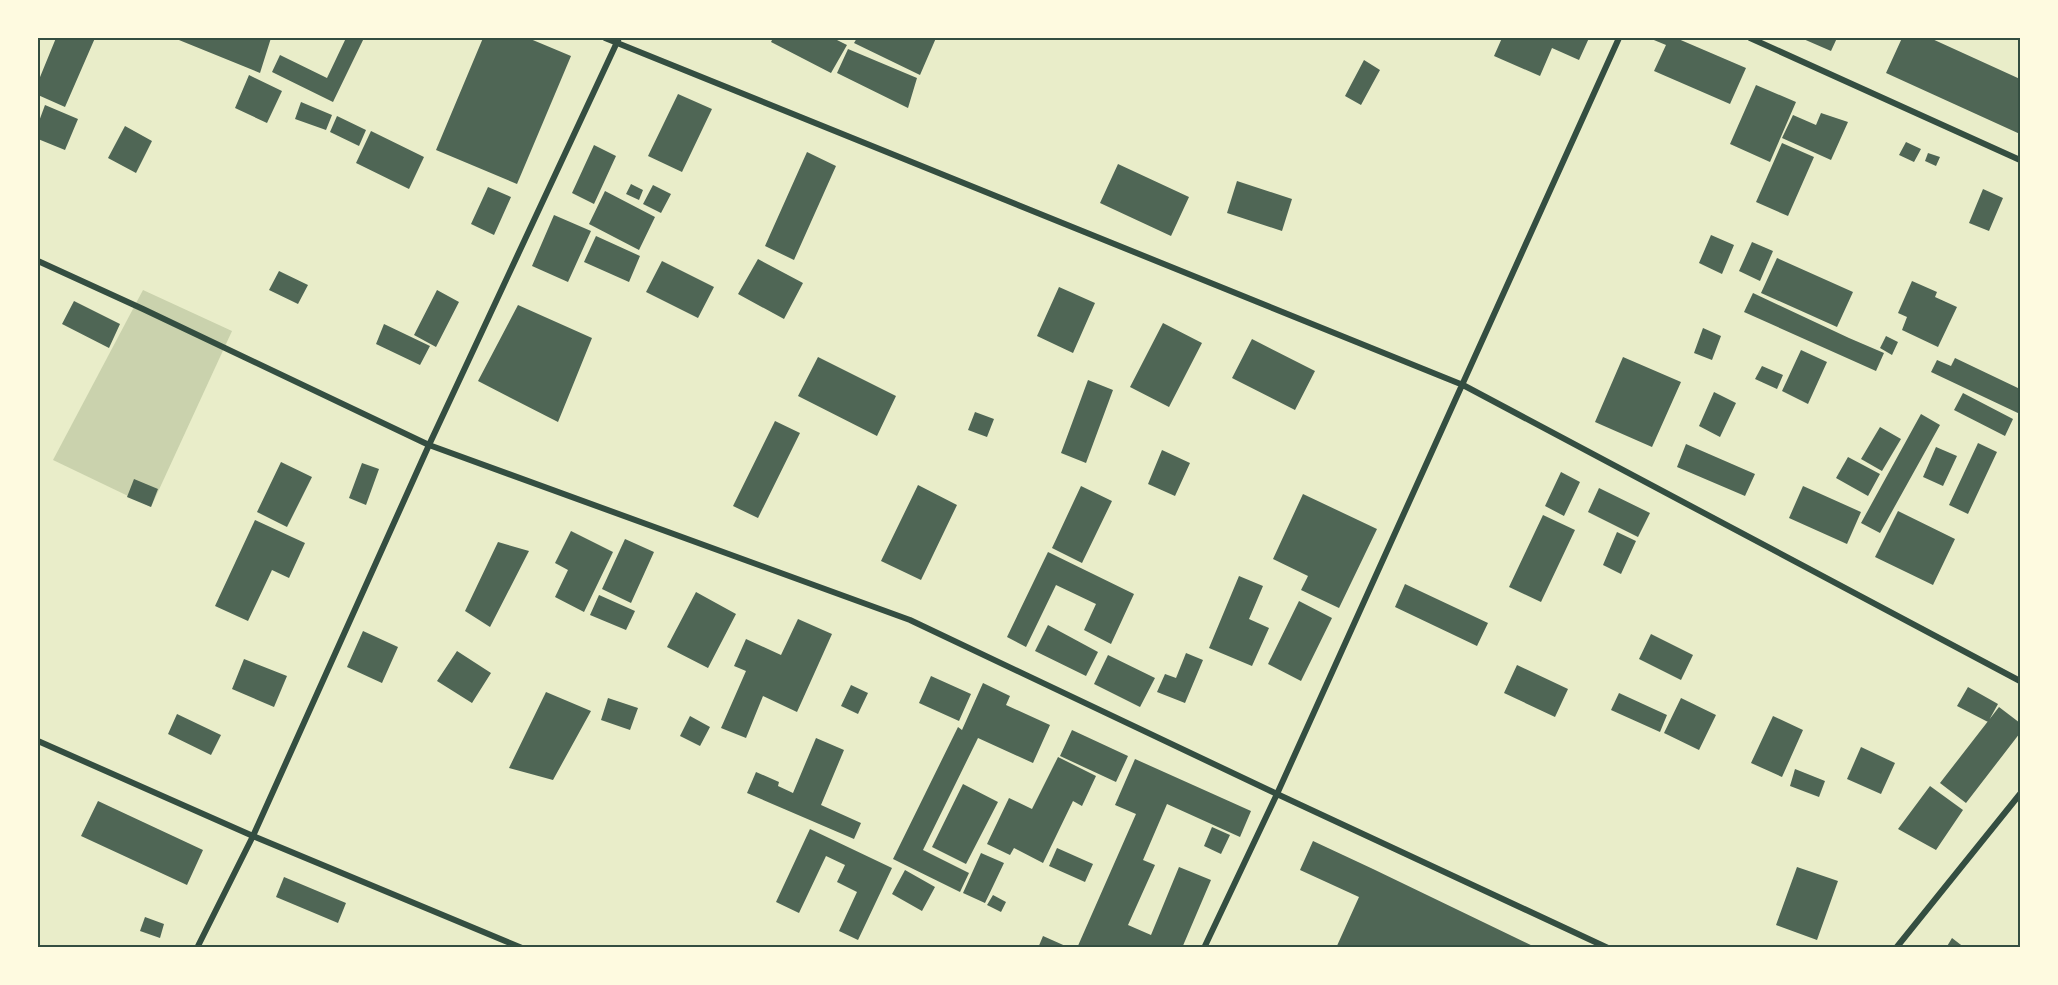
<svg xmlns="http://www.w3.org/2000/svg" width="2058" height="985" viewBox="0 0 2058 985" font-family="'Public Sans',sans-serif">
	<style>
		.green { fill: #cad2ad }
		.building { fill: #4f6655 }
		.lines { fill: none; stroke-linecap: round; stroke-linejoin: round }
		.minor { stroke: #344e41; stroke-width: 6 }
		.neatline { fill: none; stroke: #344e41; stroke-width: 2 }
	</style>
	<rect width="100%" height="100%" fill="#e9edc9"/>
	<path class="green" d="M143,290L232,331L151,507L53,460Z"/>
	<path class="building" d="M56,38H95L65,107L38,95V82Z
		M174,38H271L260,73Z
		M346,38H364L333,102L272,72L280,55L327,78Z
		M483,38H528L571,56L517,184L436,150Z
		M773,38H833L847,45L831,73L771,42Z
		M857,38H936L920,75L854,43Z
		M1502,38H1589L1579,60L1552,48L1540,76L1494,56Z
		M1649,38H1676L1746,68L1730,104L1654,71L1666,45Z
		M1801,38H1837L1831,51Z
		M1902,38H1930L2020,79V134L1886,73Z
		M848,49L917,78L908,108L837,73Z
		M1364,60L1380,70L1361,105L1345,96Z
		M249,75L282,91L267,123L235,108Z
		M1756,85L1796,102L1770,162L1730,144Z
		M678,94L712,109L682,172L648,156Z
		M301,102L332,115L326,130L295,119Z
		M45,105L78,119L65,150L38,139V124Z
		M1821,113L1848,122L1831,160L1782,138L1793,115L1816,125Z
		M337,116L366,130L359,146L330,132Z
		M125,126L152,141L136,173L108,158Z
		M371,131L424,157L409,189L356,163Z
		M1906,142L1921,149L1914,162L1899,155Z
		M1782,143L1814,157L1788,216L1756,202Z
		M594,145L616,156L594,204L572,193Z
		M807,152L836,166L794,260L765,246Z
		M1928,153L1940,157L1936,166L1925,161Z
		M1118,164L1189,197L1171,236L1100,203Z
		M1237,181L1292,199L1282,231L1227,213Z
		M631,184L643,190L639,200L626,194Z
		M653,185L671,194L661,213L643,204Z
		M488,187L511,197L494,235L471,224Z
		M1983,189L2003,198L1989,231L1969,223Z
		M605,191L655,217L639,250L589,224Z
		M554,215L591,231L568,282L532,266Z
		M1711,235L1734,245L1722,274L1699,263Z
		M596,236L640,256L629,282L584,262Z
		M1752,242L1773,251L1760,281L1739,271Z
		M1777,258L1853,292L1837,327L1761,293Z
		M758,259L803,283L784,319L738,294Z
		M662,261L714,287L698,318L646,292Z
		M279,271L308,285L298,304L269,290Z
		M1912,281L1937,292L1935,297L1957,307L1938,347L1902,330L1907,317L1898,313Z
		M1059,287L1095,303L1073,353L1037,336Z
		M437,290L459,302L436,347L414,335Z
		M1753,293L1849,338L1884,353L1876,371L1744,312Z
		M74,301L120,324L109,348L62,324Z
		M518,305L592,338L558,422L478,381Z
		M1163,323L1202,343L1169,407L1130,387Z
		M384,324L430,346L420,365L376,344Z
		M1703,328L1721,336L1712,360L1694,353Z
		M1886,336L1898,342L1892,355L1880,348Z
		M1252,339L1315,371L1295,410L1232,378Z
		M1801,350L1827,362L1808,404L1782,391Z
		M818,357L896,396L877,436L798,396Z
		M1623,357L1681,382L1652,447L1595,422Z
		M1955,358L2020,389V414L1931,372L1937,360L1951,366Z
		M1762,366L1783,375L1777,389L1755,379Z
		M1088,380L1113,390L1086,463L1061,453Z
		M1714,392L1736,403L1720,437L1699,426Z
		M1963,393L2013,419L2005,436L1954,410Z
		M975,412L994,419L987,437L968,430Z
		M1921,414L1940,425L1880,533L1861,523Z
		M775,421L800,433L758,518L733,506Z
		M1880,427L1901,439L1882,471L1861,459Z
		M1978,443L1997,452L1968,514L1949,505Z
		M1686,444L1755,474L1745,496L1677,467Z
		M1936,447L1957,456L1943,486L1923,477Z
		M1162,450L1190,463L1175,496L1148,484Z
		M1848,457L1880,474L1868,496L1836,478Z
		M281,462L312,477L287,527L257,512Z
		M362,463L379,469L366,505L349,498Z
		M1561,472L1580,482L1564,516L1545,506Z
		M134,479L158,489L151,507L127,497Z
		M918,485L957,505L921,580L881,561Z
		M1081,486L1112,501L1082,563L1052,548Z
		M1803,486L1861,512L1847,544L1789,518Z
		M1599,488L1650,513L1638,537L1588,512Z
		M1303,494L1377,529L1339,608L1301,590L1308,576L1273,559Z
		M1898,511L1955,539L1933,585L1875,557Z
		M1543,515L1575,530L1541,602L1509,587Z
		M255,520L305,543L289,578L272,570L248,621L215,606Z
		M571,531L613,552L584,612L555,597L568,570L555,563Z
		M1617,532L1636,541L1621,574L1603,565Z
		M625,539L654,552L631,603L602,589Z
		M498,542L529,551L490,627L465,611Z
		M1048,552L1134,594L1111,644L1084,630L1096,604L1056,585L1026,647L1007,637Z
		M1239,576L1263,586L1249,619L1269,628L1252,666L1209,648Z
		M1405,584L1488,623L1477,646L1395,607Z
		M696,592L736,614L708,668L667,647Z
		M599,595L635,611L626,630L590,615Z
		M1299,601L1332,618L1301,681L1268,664Z
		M798,619L832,634L797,712L763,696L746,738L721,728L746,671L734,666L746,639L781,655Z
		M1048,625L1098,652L1086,676L1035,651Z
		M363,631L398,647L382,683L347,667Z
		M1651,634L1693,655L1681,680L1639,659Z
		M457,651L491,673L472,703L437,681Z
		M1186,653L1203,660L1185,703L1157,692L1165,674L1176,678Z
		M1108,655L1155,678L1140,707L1094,684Z
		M244,659L287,676L274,707L232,689Z
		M1517,665L1568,689L1555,717L1504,693Z
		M931,676L971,694L959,721L919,703Z
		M983,683L1010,696L1006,705L1050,725L1033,763L978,738L923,850L969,873L960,892L893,859L958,727L962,730Z
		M851,685L868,693L858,714L841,706Z
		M1968,687L1998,704L1988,722L1957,706Z
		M546,692L591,711L553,780L509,768Z
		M1619,693L1667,715L1660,732L1611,710Z
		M608,698L638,708L630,730L601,720Z
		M1681,698L1716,715L1699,750L1664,733Z
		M1999,707L2020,723V733L1966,803L1940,783Z
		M177,714L221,735L211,755L168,734Z
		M690,716L710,727L700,746L680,736Z
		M1773,716L1803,730L1782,777L1751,763Z
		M1072,730L1128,756L1116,782L1060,756Z
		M816,738L844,750L821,805L861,823L854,839L747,793L756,772L779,782L778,786L793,793Z
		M1861,747L1895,763L1881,794L1847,779Z
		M1058,757L1096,776L1082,806L1073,801L1043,863L1014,848L1010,855L987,844L1009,798L1032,809Z
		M1135,759L1251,811L1240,837L1167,804L1143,860L1155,865L1128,925L1151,935L1179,867L1211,880L1182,948H1077L1136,814L1115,805Z
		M1795,769L1825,781L1819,797L1790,786Z
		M963,784L998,802L966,864L932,847Z
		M1930,786L1963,810L1936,850L1898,829Z
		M98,801L203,850L187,885L81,836Z
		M1212,827L1230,835L1221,854L1204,846Z
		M810,829L892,868L858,940L839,931L857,892L837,882L845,865L826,856L799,913L776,902Z
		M1313,841L1373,869L1537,948H1336L1359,897L1300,870Z
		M1057,848L1093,864L1085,882L1049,866Z
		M981,853L1004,863L985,903L963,893Z
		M1797,867L1838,881L1817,940L1776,925Z
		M905,870L935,887L922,911L892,894Z
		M284,877L346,903L338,923L276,897Z
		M993,895L1006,902L1001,912L987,905Z
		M145,917L164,924L160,938L140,931Z
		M1043,936L1070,948H1038Z
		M1952,938L1965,948H1946Z"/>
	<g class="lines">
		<path class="minor" d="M605,38L1463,385L2020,681
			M1750,38L2020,160
			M38,261L143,309L429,445L910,620L1277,794L1608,948
			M38,741L253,836L522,948
			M197,948L253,836L429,445L619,38
			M1204,948L1277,794L1619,38
			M1896,948L2020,794"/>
	</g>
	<rect width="2058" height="985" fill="none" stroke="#fefae0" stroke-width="78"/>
	<rect x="39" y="39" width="1980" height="907" class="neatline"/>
</svg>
